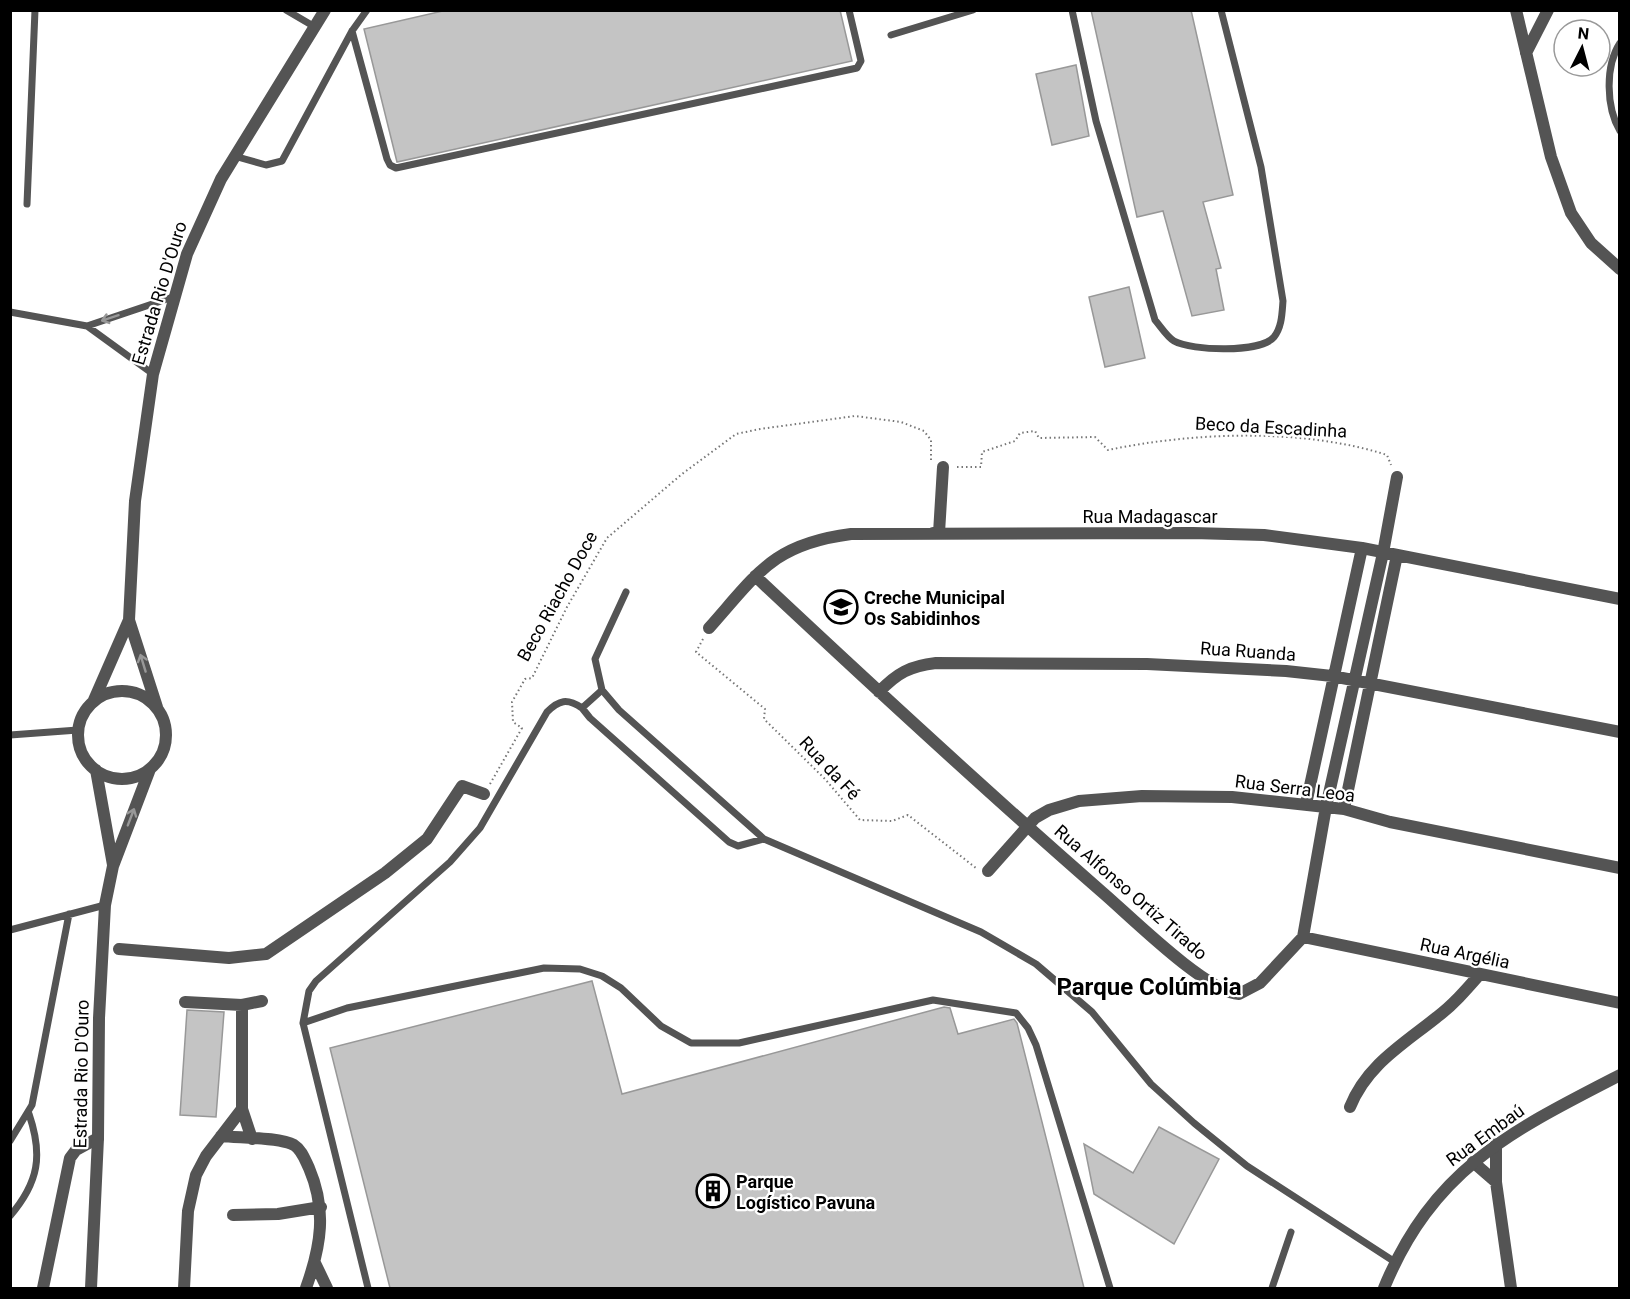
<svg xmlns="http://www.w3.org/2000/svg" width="1630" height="1299" viewBox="0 0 1630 1299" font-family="Roboto,sans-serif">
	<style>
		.building { fill: #c4c4c4; stroke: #989898; stroke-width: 1.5 }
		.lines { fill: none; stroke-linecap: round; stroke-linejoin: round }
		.path { stroke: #767676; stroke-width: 2; stroke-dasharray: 1.5 3; stroke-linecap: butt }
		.service { stroke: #545454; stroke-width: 7 }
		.minor { stroke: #545454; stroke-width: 12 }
		.tertiary { stroke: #545454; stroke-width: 12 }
		.oneway { stroke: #989898 }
		.labels { text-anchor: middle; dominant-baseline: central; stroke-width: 4.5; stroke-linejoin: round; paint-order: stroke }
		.street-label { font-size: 18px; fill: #000; stroke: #fff }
		.poi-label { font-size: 18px; font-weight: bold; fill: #000; stroke: #fff; text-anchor: start }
		.district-label { font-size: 24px; font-weight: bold; fill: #000; stroke: #fff }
	</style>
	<rect width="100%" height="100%" fill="#fff"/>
	<path class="building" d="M447,10H840L852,61L397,162L364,29Z
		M1091,10H1191L1233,195L1203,202L1221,268L1216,269L1224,310L1192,316L1163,211L1137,217Z
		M1076,65L1089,136L1052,145L1036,74Z
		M1129,287L1145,358L1105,367L1089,297Z
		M592,981L622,1094L944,1007L950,1008L958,1034L1014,1019L1017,1023L1084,1288H390L330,1048Z
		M187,1010L224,1012L216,1117L180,1115Z
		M1159,1127L1219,1159L1174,1244L1094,1194L1084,1144L1133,1173Z"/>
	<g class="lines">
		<path class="path" d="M957,467H981L982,452L1015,441L1020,433L1035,431L1039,438L1095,437L1108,450C1194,432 1303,428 1387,455L1391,465
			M703,639L696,652L765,709L764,719L825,779L860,820L892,821L908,815L976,868
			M490,784L522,728L513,722L512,702L525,679L532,678L567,607L607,538L682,474L736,434L760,429L855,416L901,422L924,431L931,440V462"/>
		<path class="service" d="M286,10L315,27
			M1072,10L1096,121L1155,320C1161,327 1167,337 1174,341C1192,351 1261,353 1274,337C1282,327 1282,313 1283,301L1261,167L1221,10
			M352,31L387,159L390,165L396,168L857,68L861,61L849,10
			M891,35L973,10
			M1620,43C1605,66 1606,107 1620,131
			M234,156L266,165L282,161L352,31L367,10
			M27,204L35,10
			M10,312L87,326L153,374
			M87,326L173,297
			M626,592L595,659L602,690L619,710L764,839L981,932L1036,964L1092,1012L1151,1084L1194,1123L1247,1166L1395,1262
			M602,690L582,708L590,718L729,842L738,846L764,839
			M10,735L78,730
			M10,930L105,905
			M303,1023L309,991L316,981L450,862L480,828L547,712C559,700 567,698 582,708
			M10,1141L32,1105L69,914
			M10,1216C39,1182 43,1155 29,1114
			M368,1288L303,1023L347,1008L544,968L580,969L602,976L621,988L661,1026L691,1043H739L933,1000L1016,1013L1028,1028L1036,1045L1110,1288
			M1272,1288L1291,1232"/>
		<path class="minor" d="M933,533H939L943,467
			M755,576C869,683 984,789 1102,892C1129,915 1206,992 1239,994L1260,983L1303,937L1326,807L1383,553L1397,477
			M709,628C758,573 773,544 851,534L1193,533L1264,535L1362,548L1620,599
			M879,692C897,673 910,666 936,663L1147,664L1286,671L1332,676L1620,732
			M1306,804L1362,548
			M1344,809L1397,555
			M988,871L1035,818L1049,810L1079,801L1142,796L1232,797L1344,809L1390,822L1620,868
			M1303,937L1620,1003
			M119,949L229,958L266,954L385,873L427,839L462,786L484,794
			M185,1002L242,1005L262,1001
			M1350,1107C1367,1065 1402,1045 1437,1017C1453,1005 1466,990 1480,974
			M242,1109L252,1139
			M221,1136C239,1138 280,1137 294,1145C302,1150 305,1160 309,1168C327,1210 321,1246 306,1288
			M1496,1144V1182L1511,1288
			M1473,1162L1496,1182
			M233,1215L278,1214L321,1207
			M315,1263L327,1288
			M43,1288L70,1158L76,1150L98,1138
			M184,1288L188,1211L196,1175L206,1156L242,1109V1005"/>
		<path class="tertiary" d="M1516,10L1551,157L1571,213L1591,243L1620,269
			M1526,53L1548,10
			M129,620L157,707
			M78 735a44 44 0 1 1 88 0a44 44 0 1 1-88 0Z
			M94,700L129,620L135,501L153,374L187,254L221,179L325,10
			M96,770L113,865
			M91,1288L98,1138L99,1018L105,905L113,866L150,769
			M1384,1288C1433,1169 1511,1131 1620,1075"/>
	</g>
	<defs><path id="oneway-shaft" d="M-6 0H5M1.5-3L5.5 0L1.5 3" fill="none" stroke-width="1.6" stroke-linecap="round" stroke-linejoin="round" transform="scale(1.5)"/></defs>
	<g class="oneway">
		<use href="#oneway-shaft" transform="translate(110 318) rotate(162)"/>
		<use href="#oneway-shaft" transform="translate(143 663) rotate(-107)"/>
		<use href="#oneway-shaft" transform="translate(131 817) rotate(-69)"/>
	</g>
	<defs>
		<symbol id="school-ring" viewBox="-11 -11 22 22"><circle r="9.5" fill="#fff" stroke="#000" stroke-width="1.5"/><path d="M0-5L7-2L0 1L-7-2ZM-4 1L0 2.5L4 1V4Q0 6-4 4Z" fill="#000"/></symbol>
		<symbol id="building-ring" viewBox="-11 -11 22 22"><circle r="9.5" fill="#fff" stroke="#000" stroke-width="1.5"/><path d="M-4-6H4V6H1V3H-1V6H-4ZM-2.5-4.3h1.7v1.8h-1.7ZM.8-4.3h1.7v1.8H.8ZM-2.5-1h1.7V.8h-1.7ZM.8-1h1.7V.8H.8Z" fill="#000"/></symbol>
	</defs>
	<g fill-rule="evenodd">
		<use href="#school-ring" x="822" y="588" width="38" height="38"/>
		<use href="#building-ring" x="694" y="1172" width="38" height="38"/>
	</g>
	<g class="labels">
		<g class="street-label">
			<text transform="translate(159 293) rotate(-73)">Estrada Rio D'Ouro</text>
			<text transform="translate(1271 427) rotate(3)">Beco da Escadinha</text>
			<text x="1150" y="516">Rua Madagascar</text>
			<text transform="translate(557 596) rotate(-61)">Beco Riacho Doce</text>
			<text transform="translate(1248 651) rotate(4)">Rua Ruanda</text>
			<text transform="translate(830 768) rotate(47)">Rua da Fé</text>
			<text transform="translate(1295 788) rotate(7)">Rua Serra Leoa</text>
			<text transform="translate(1131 892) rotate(41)">Rua Alfonso Ortiz Tirado</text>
			<text transform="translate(1465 953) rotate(12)">Rua Argélia</text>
			<text transform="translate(81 1074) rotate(-89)">Estrada Rio D'Ouro</text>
			<text transform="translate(1485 1135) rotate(-36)">Rua Embaú</text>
		</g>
		<g class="poi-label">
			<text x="864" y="597">Creche Municipal<tspan x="864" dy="21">Os Sabidinhos</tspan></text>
			<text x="736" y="1181">Parque<tspan x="736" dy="21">Logístico Pavuna</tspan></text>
		</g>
		<g class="district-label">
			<text x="1149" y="987">Parque Colúmbia</text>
		</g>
	</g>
	<rect width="1630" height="1299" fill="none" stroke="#000000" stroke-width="24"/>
	<g transform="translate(1582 48) rotate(6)"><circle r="28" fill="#ffffff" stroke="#999999" stroke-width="1.5"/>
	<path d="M0-4.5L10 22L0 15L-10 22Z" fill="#000000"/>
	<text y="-9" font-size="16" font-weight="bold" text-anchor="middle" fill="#000000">N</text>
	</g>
</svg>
